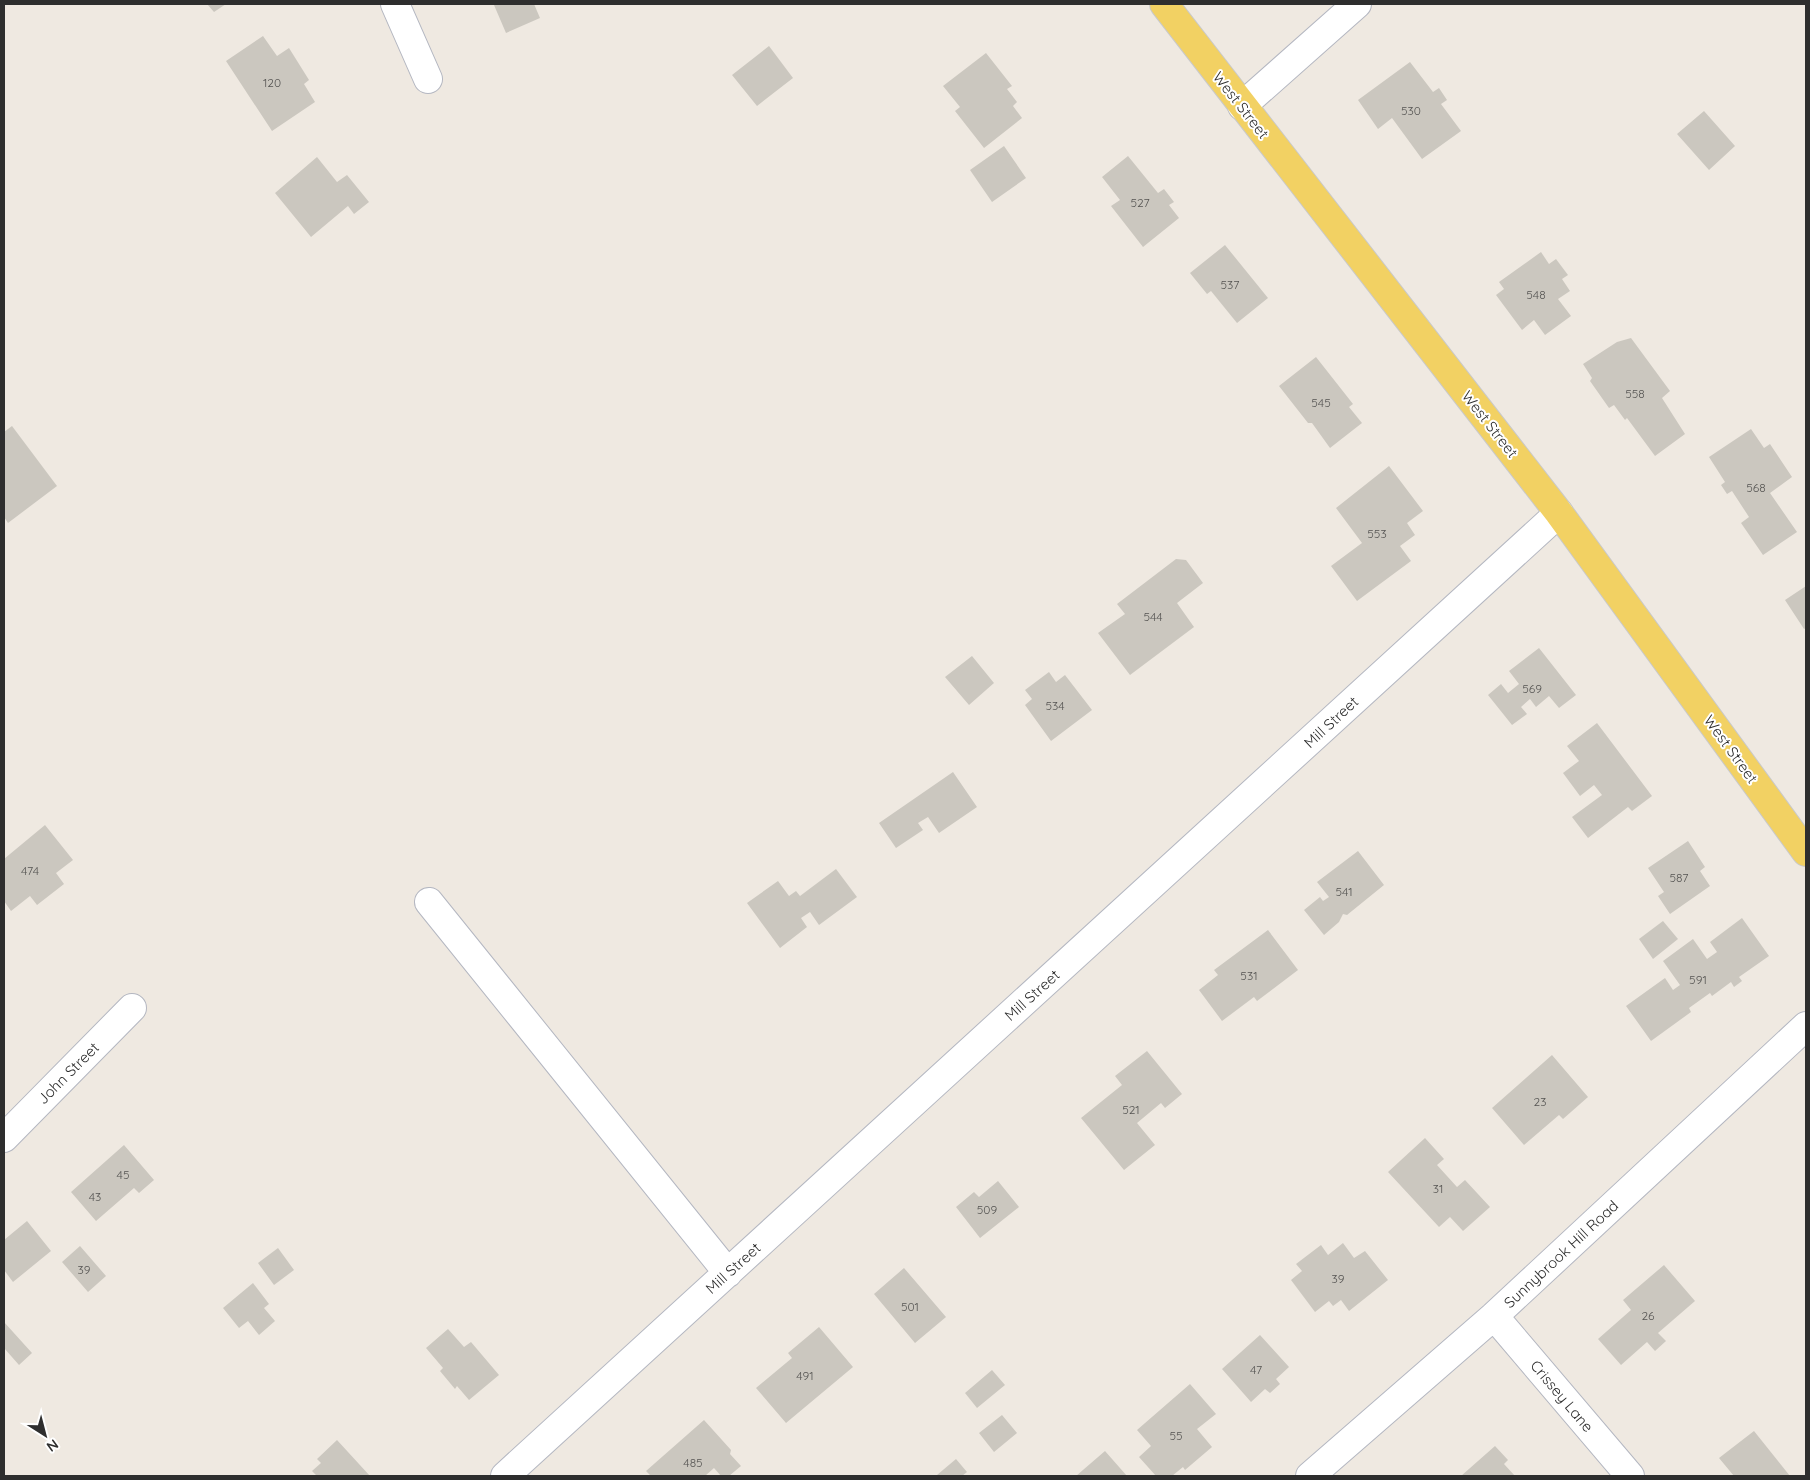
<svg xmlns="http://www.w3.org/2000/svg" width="1810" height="1480" viewBox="0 0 1810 1480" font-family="Quicksand,sans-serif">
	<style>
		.building { fill: #cbc7bf }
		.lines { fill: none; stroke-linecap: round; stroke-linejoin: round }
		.minor-casing { stroke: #b4b7c1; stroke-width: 30 }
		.major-casing { stroke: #c9c9c9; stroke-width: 30 }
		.minor { stroke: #fff; stroke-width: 28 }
		.major { stroke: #f2d163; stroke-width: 28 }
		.labels { text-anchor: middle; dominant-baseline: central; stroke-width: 4; stroke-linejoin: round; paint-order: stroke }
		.number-label { font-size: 12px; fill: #555452 }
		.street-label { font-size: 15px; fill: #2e2e2e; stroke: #fff }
	</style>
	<rect width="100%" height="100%" fill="#efe9e1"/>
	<path class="building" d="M207,4H226L214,12Z
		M496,4H534L540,18L506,33L494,5Z
		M263,36L277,56L289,48L309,80L304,84L315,102L272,131L226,61Z
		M769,46L793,78L757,106L732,75Z
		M986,53L1012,86L1007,89L1017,102L1013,106L1022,118L984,148L955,111L960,107L943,86Z
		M1410,62L1433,92L1439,88L1447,100L1441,104L1461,131L1422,159L1392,118L1378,129L1358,100Z
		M1704,111L1735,146L1709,170L1677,134Z
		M1004,146L1026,178L992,202L970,170Z
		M1128,156L1158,193L1164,189L1174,202L1169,205L1179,218L1143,247L1111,206L1120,200L1102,177Z
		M317,157L337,182L347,175L369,202L354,214L348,206L311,237L275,193Z
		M1225,245L1268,298L1237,323L1211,291L1207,294L1190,273Z
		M1541,252L1549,264L1556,259L1568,275L1562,279L1570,291L1558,299L1571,316L1545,335L1534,320L1522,330L1496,295L1504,289L1499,282Z
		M1631,338L1670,391L1662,398L1685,434L1655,456L1627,418L1625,420L1614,405L1609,408L1590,381L1592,378L1583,364L1617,342Z
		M1316,357L1353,404L1349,407L1362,423L1330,448L1312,423H1308L1279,386Z
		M12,426L57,486L8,523L4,517V432Z
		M1751,429L1764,448L1770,444L1792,477L1770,493L1797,532L1763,555L1741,523L1749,517L1732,491L1727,494L1721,485L1725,482L1709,457Z
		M1389,466L1423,511L1407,523L1415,535L1400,546L1411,561L1357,601L1331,566L1362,543L1336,508Z
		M1176,559L1186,560L1203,583L1177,603L1194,627L1130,675L1098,633L1125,614L1117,604Z
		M1806,586V628L1804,629L1785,600Z
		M1539,648L1576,695L1559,708L1549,696L1536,707L1530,699L1521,707L1527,714L1512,725L1488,695L1501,684L1508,693L1519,684L1509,671Z
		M972,656L994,683L969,705L945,677Z
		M1049,672L1056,682L1065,675L1092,710L1051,741L1025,705L1032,699L1025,690Z
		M1597,723L1652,796L1632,811L1628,807L1588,838L1572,817L1602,795L1594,785L1580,796L1563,773L1579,761L1567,746Z
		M953,772L977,807L939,833L928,817L918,823L923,830L896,848L879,823Z
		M45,825L73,860L56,873L64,884L37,905L30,896L11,911L4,901V859Z
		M1688,841L1705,867L1700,871L1710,886L1670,914L1658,896L1664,892L1648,868Z
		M1358,851L1384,885L1347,915L1343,914L1339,922L1324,935L1304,910L1320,897L1323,901L1329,897L1317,882Z
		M836,869L857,897L819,925L810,912L801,918L807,927L780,948L747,903L778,881L789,896L796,891L800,896Z
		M1742,918L1769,956L1739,977L1742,981L1734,987L1731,982L1712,996L1710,993L1689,1008L1691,1012L1651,1041L1626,1006L1665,978L1673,990L1680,985L1663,961L1693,939L1707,959L1717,952L1710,942Z
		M1663,921L1678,939L1653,959L1639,939Z
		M1268,930L1298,970L1257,1001L1254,997L1222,1021L1199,990L1218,975L1214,970Z
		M1147,1051L1182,1094L1165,1108L1161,1103L1137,1123L1155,1145L1124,1170L1081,1118L1122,1085L1115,1076Z
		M1552,1055L1588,1097L1563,1119L1559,1115L1524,1145L1492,1108Z
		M1425,1138L1444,1159L1437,1165L1457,1187L1465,1180L1490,1207L1463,1231L1450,1217L1439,1227L1388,1172Z
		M124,1145L154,1180L139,1193L134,1188L96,1221L71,1192Z
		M998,1181L1019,1207L980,1238L956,1207L974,1192L979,1197Z
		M27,1221L51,1251L13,1282L4,1270V1240Z
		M1343,1243L1354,1258L1365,1251L1388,1280L1349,1311L1341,1300L1333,1306L1329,1301L1315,1312L1291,1280L1302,1271L1296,1264L1321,1245L1328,1255Z
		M80,1246L106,1276L88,1292L62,1262Z
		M278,1248L294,1270L274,1285L258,1263Z
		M1664,1265L1695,1301L1658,1333L1666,1341L1655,1351L1647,1342L1621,1365L1598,1339L1631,1310L1623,1300Z
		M904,1268L946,1317L915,1343L874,1294Z
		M253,1283L269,1304L264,1308L275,1321L259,1335L248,1321L239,1328L223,1308Z
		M4,1322L32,1353L19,1365L4,1348Z
		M819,1327L853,1367L786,1423L756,1388L792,1358L788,1353Z
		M448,1329L464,1347L471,1342L499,1375L469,1400L457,1386L455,1389L440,1371L443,1368L426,1348Z
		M1260,1335L1289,1367L1276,1379L1280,1384L1270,1393L1265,1389L1251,1402L1222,1369Z
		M992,1370L1005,1385L977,1408L965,1393Z
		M1190,1384L1216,1414L1197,1429L1212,1447L1185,1470L1183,1467L1172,1476H1156L1139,1457L1151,1446L1137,1430Z
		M1002,1415L1017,1433L994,1452L979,1433Z
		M704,1420L731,1450L730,1454L741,1466L729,1476H721L714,1468L705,1476H651L646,1471Z
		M1754,1431L1790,1476H1734L1719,1458Z
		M337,1440L370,1476H317L312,1471L321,1463L317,1459Z
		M1495,1446L1508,1460L1504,1464L1515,1476H1461Z
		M1105,1451L1127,1476H1076Z
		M956,1459L967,1472L962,1476H938L937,1475Z"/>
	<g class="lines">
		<defs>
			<path id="minor" d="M395,4L428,79
				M1242,106L1357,4
				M429,902L728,1273
				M4,1138L132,1008
				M1494,1316L1630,1476
				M505,1476L1559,513
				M1310,1476L1494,1316L1806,1026"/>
			<path id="major" d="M1164,4L1559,513L1806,852"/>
		</defs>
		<use href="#minor" class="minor-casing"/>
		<use href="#major" class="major-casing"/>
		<use href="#minor" class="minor"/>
		<use href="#major" class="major"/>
	</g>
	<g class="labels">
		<g class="number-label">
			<text x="272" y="82">120</text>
			<text x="1411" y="110">530</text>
			<text x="1140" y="202">527</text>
			<text x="1230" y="284">537</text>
			<text x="1536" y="294">548</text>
			<text x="1635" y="393">558</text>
			<text x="1321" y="402">545</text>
			<text x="1756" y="487">568</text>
			<text x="1377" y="533">553</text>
			<text x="1153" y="616">544</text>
			<text x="1532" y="688">569</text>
			<text x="1055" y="705">534</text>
			<text x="30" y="870">474</text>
			<text x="1679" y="877">587</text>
			<text x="1344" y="891">541</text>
			<text x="1249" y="975">531</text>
			<text x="1698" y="979">591</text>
			<text x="1540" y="1101">23</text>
			<text x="1131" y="1109">521</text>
			<text x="123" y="1174">45</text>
			<text x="1438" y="1188">31</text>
			<text x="95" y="1196">43</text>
			<text x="987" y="1209">509</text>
			<text x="84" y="1269">39</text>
			<text x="1338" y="1278">39</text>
			<text x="910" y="1306">501</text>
			<text x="1648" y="1315">26</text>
			<text x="1256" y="1369">47</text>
			<text x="805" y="1375">491</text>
			<text x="1176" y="1435">55</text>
			<text x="693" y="1462">485</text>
		</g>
		<g class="street-label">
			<text transform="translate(1241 105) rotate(52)">West Street</text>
			<text transform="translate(1490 424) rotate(52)">West Street</text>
			<text transform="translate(1331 722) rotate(-43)">Mill Street</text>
			<text transform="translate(1731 749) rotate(54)">West Street</text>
			<text transform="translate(1032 995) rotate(-42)">Mill Street</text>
			<text transform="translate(68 1073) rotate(-45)">John Street</text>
			<text transform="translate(1561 1254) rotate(-43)">Sunnybrook Hill Road</text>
			<text transform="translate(733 1268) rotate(-42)">Mill Street</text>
			<text transform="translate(1562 1396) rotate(50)">Crissey Lane</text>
		</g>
	</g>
	<rect width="1810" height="1480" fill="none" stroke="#2e2e2e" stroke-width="10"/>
	<g transform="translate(45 1435) rotate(144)" stroke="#ffffff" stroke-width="4" paint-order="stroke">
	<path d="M0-4L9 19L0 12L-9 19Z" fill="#2e2e2e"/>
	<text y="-8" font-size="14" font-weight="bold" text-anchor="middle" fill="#2e2e2e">N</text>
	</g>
</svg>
